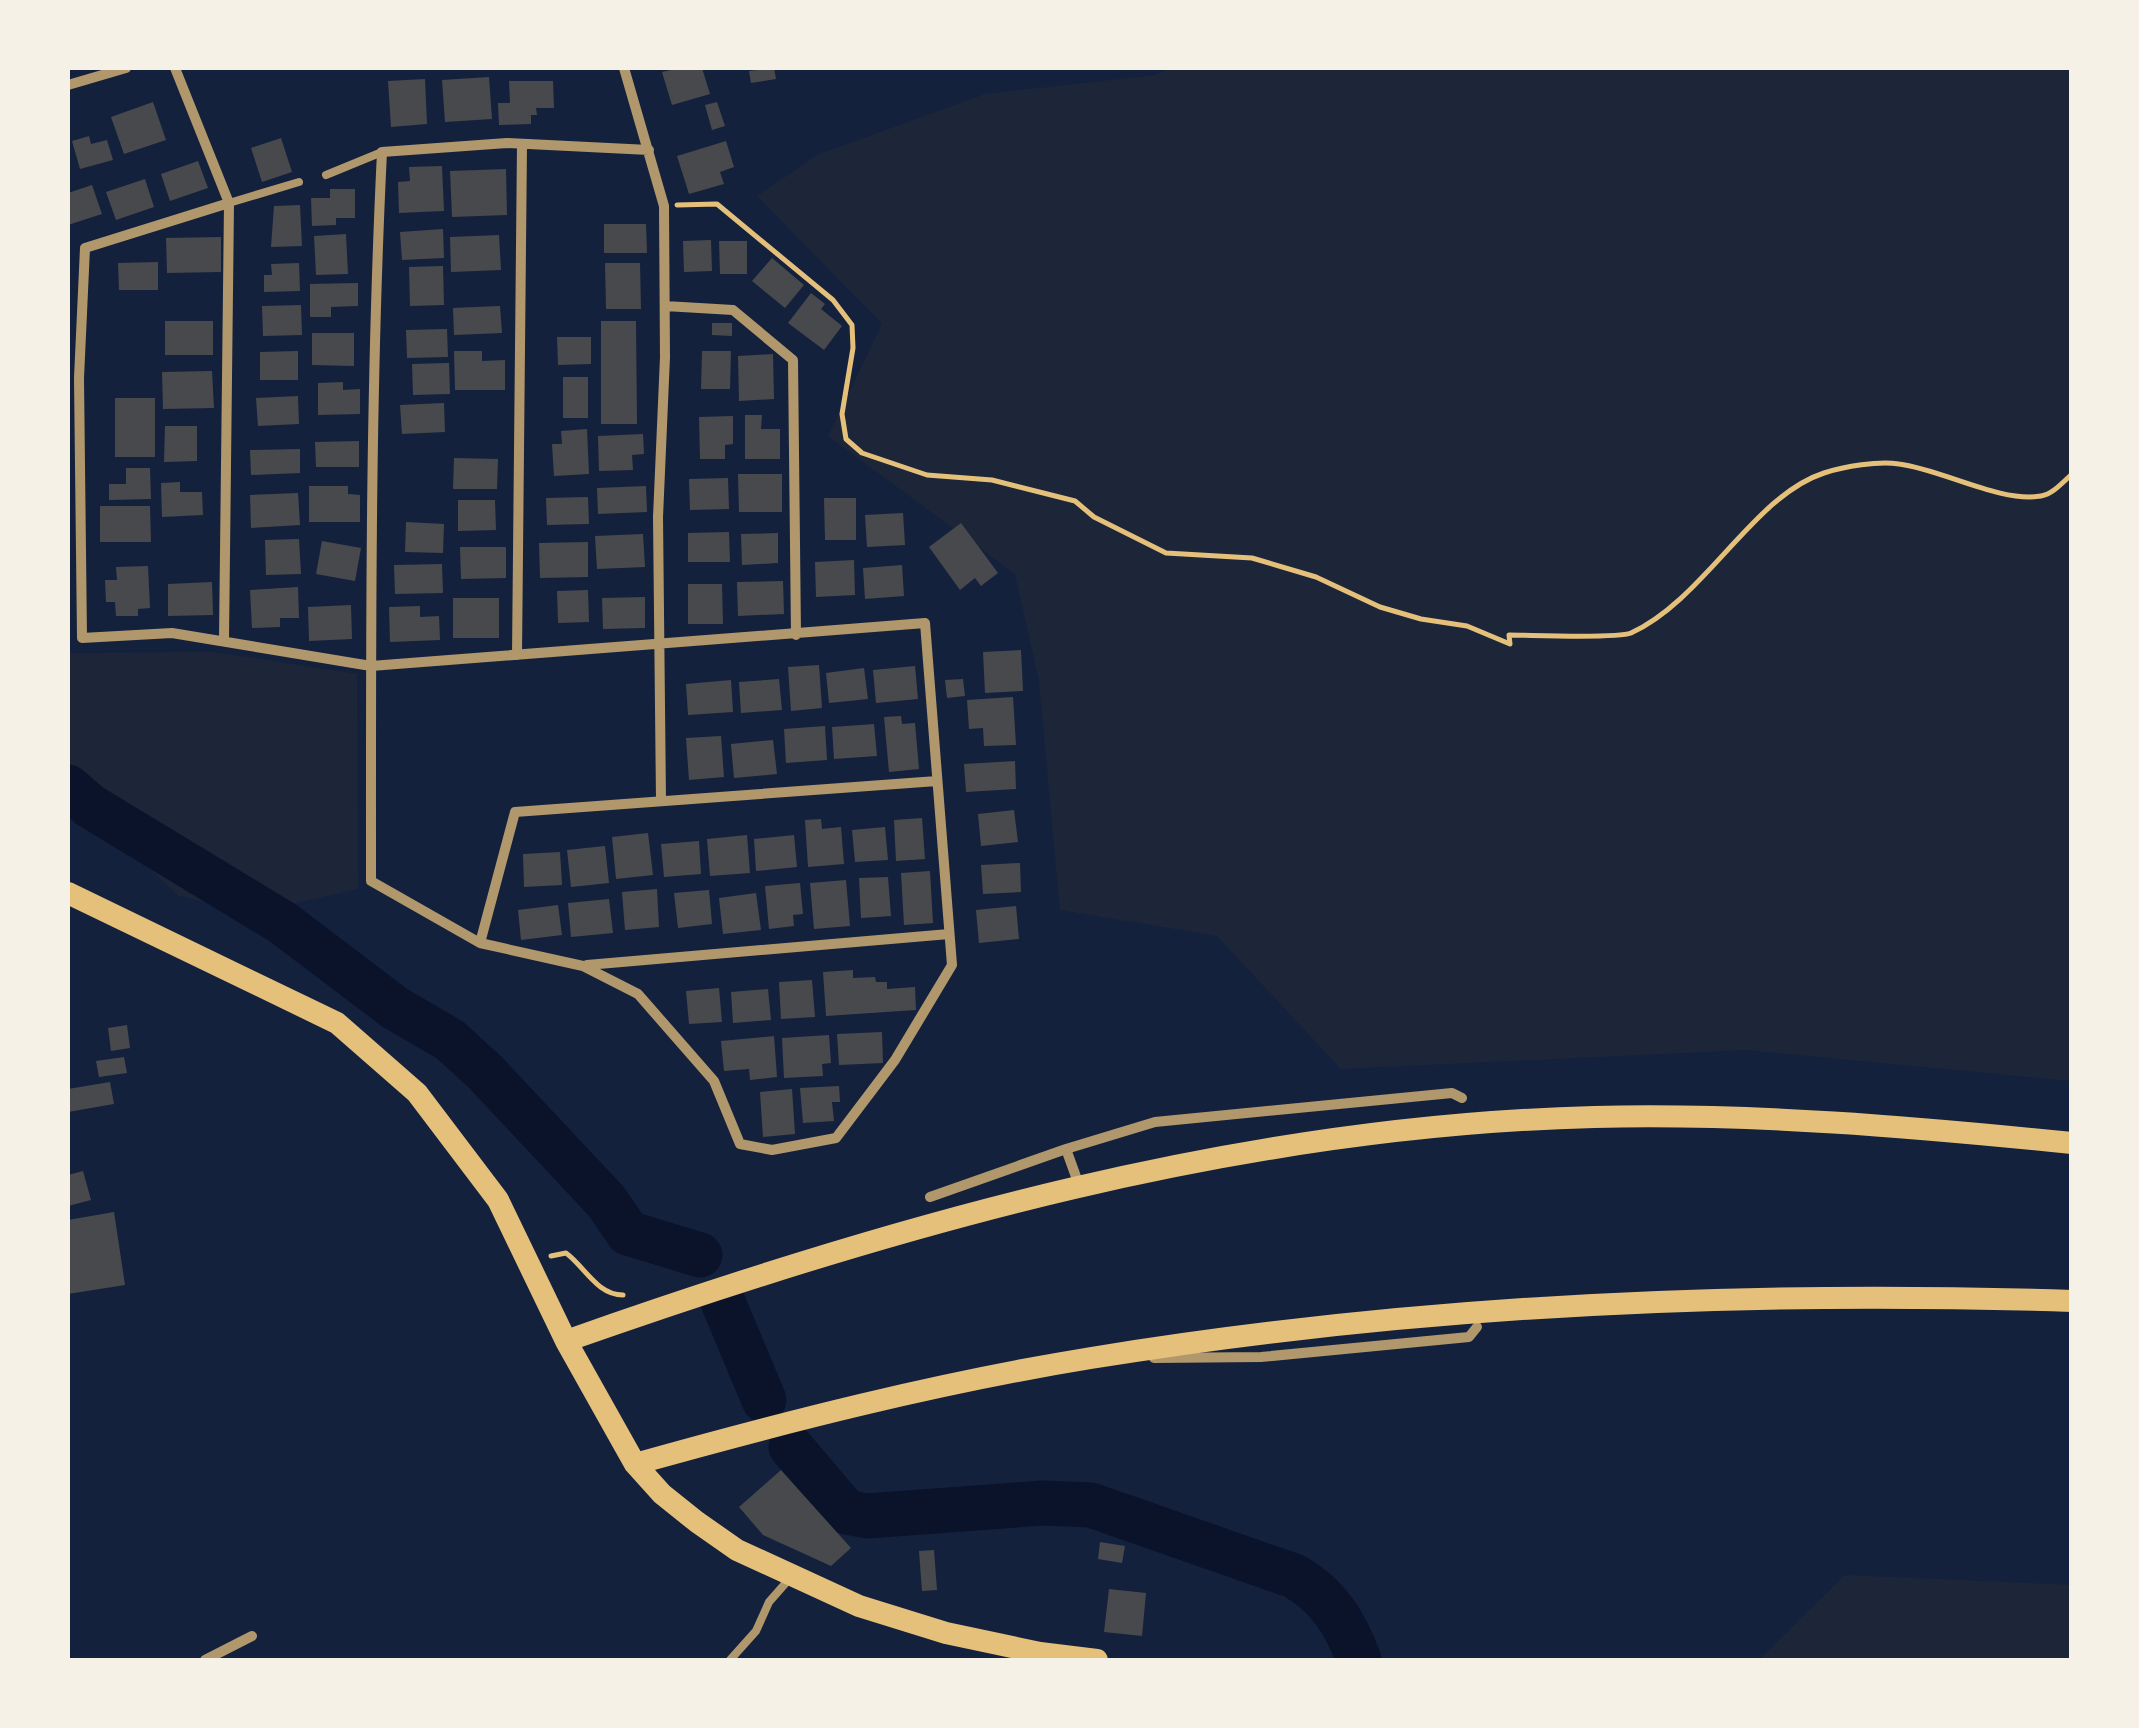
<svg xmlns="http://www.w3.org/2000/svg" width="2139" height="1728" viewBox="0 0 2139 1728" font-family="Arial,sans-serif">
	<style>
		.green { fill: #1d2539 }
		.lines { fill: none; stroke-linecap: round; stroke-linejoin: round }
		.river { stroke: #0b132b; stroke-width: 45 }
		.building { fill: #48494c }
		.path { stroke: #e5c07b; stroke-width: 5 }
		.service { stroke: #b1986c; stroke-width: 8 }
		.minor { stroke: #b1986c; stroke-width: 10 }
		.trunk { stroke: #e5c07b; stroke-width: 22 }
	</style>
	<rect width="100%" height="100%" fill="#14213d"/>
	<path class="green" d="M1168,68H2071V1081L1746,1050L1341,1069L1217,936L1060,910L1039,681L1015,574L828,436L882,324L757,196L817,155L985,94L1156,75Z
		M215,652L357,674L358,889L251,913L179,896L116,838L68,804V653Z
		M1845,1575L2071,1585V1660H1759Z"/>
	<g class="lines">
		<path class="river" d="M68,787L90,806L283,923L395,1008L450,1040L485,1072L606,1201L628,1233L700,1255
			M723,1302L764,1400
			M791,1447L846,1512L867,1516L1043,1503L1091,1505L1294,1576C1328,1595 1346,1624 1359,1660"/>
	</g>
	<path class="building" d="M679,68H702L710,94L672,105L662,72Z
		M774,68L776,79L751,83L749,71Z
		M489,77L492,119L445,122L442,80Z
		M425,79L427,124L391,127L388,81Z
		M509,81H553L554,108H536L537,115H531V124L499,125L498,103H510Z
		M153,102L166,140L124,154L111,117Z
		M717,102L725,126L712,130L705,105Z
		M89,136L91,144L107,140L113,160L80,169L72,141Z
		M281,138L292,172L262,182L251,148Z
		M726,141L734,167L720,172L724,184L689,194L677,156Z
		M198,161L208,188L170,201L161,174Z
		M442,166L444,211L399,213L398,182L410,181L409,167Z
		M506,169L507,215L452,217L450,171Z
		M145,179L154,207L116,220L106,192Z
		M92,185L102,214L68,225V193Z
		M330,189H355V218H336V225L312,226L311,198H330Z
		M300,205L302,246L271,247L274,206Z
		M604,224H646L647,253H604Z
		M443,229L444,258L402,260L400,232Z
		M346,234L348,274L316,275L314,236Z
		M499,235L501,270L451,272L450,237Z
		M221,237V272L167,273L166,238Z
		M711,240L712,271L684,272L683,241Z
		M719,241H747V274H720Z
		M772,258L804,285L785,308L752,281Z
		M158,262V290H119L118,263Z
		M299,263L300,291L264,292V275H272L271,264Z
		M605,263H640L641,309H606Z
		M443,266L444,305L410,306L409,267Z
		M358,283V306L331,307V317H310V284Z
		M811,293L825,304L821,309L842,326L824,350L788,323Z
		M301,305L302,335L263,336L262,306Z
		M500,306L502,333L454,335L453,308Z
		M165,321H213V355H165Z
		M601,321H636L637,424H601Z
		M712,323H732V336L712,335Z
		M447,329L448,357L407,358L406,330Z
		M312,333H354V366L312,365Z
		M557,337H591V364L558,365Z
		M298,351V380H260V352Z
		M454,351H482V361L505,360V390H455Z
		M702,351H731L730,389H701Z
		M773,354L774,399L739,401L738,356Z
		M449,363L450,394L413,395L412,364Z
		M212,371L214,408L163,409L162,372Z
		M563,377H588V418H563Z
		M343,382V390L360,389V414L318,415V383Z
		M298,396L299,424L258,426L256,398Z
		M115,398H155V457H115Z
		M444,403L445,432L402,434L400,405Z
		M745,415H762L761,429H780V459H745Z
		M733,416V444L725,445V459H700L699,417Z
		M165,426H197V461L164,462Z
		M587,429L589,474L554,476L552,444H562L561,431Z
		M643,434L644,454L632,455L633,470L599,471L598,436Z
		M359,441V467H316L315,442Z
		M300,449V473L251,475L250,450Z
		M454,458L498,459L497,489H453Z
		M126,468H150L151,499L109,500V484H126Z
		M738,474H782V512H739Z
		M728,478L729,509L690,510L689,479Z
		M180,482V492H202L203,515L162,517L161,483Z
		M309,486H348V494L360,495V522H309Z
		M646,486L647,512L598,514L597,488Z
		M298,493L300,525L251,528L250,495Z
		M588,497L589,524L547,525L546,498Z
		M824,498H856V540H825Z
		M458,500H495L496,530L458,531Z
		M100,506H150L151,542H100Z
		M903,513L905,545L867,547L865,515Z
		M406,522L444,524L443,553L405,552Z
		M961,523L998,573L981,586L975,578L960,590L929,547Z
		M729,532L730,562H688V533Z
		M778,533V563L742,565L741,534Z
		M643,534L645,567L597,569L595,536Z
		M299,539L301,574L266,575L265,540Z
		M322,541L361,548L355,581L316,574Z
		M588,542V577L540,578L539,543Z
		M460,547H506V578L461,579Z
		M854,560L855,595L816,597L815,562Z
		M442,564L443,593L395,594L394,565Z
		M902,565L904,596L865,599L863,568Z
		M148,566L150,608L138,609V616H116L115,602H106L105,580H117L116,567Z
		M783,581L784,614L738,616L737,582Z
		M212,582L213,615L168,616V584Z
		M688,584H722L723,624H688Z
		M298,587L299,618H280V627L252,628L250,590Z
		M588,590L589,622L558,623L557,591Z
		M645,597V628L603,629L602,598Z
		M453,598H499V638H453Z
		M351,605L352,639L309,641L308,607Z
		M420,606V617L439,616L440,640L390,642L389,607Z
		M1021,650L1023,691L985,693L983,652Z
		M819,665L822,708L791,711L788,667Z
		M915,666L918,699L876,703L873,670Z
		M864,668L868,699L829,703L826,673Z
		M779,679L782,710L741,713L739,682Z
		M963,679L965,696L947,698L945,680Z
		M731,680L733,712L688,715L686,684Z
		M1013,697L1016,745L984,746L983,728L969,729L967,700Z
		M901,716L902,724L915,723L919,769L889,772L884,717Z
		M874,724L877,756L834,759L832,727Z
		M825,726L827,760L786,763L784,729Z
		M721,736L724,777L689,780L686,738Z
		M773,740L777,774L734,778L731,744Z
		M1015,761L1016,789L966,792L964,764Z
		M1014,810L1018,842L981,846L978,814Z
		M922,818L925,859L896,861L894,820Z
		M821,819L822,829L841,827L844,864L808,867L805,820Z
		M885,827L888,860L855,862L852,830Z
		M648,833L653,875L616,879L612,837Z
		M747,835L750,873L710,876L707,839Z
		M794,835L797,867L756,871L754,839Z
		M699,841L701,874L664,877L661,844Z
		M605,846L609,883L571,887L567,850Z
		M560,852L562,885L524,887L523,854Z
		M1020,863L1021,892L983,894L981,865Z
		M930,871L933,923L904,925L901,873Z
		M888,877L891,916L861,918L859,878Z
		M846,880L850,926L814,929L810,883Z
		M800,883L803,914L793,915L794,926L769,929L765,886Z
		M657,889L659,927L625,930L622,892Z
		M709,890L712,924L678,928L674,893Z
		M756,893L761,930L723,934L719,898Z
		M609,899L613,933L571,937L568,903Z
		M558,905L562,935L521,940L518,910Z
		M1016,906L1019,939L979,943L976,910Z
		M853,970V978L875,977L876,982H887V989L915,987L916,1010L826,1016L823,972Z
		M812,980L815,1017L781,1019L779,982Z
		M719,988L722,1022L689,1024L686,991Z
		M768,989L771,1020L733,1023L731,992Z
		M127,1025L130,1048L111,1051L108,1028Z
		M882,1032L883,1063L839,1065L837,1034Z
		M829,1035L831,1063L822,1064L823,1076L784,1078L782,1038Z
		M774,1036L777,1077L750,1080L749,1069L724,1071L721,1041Z
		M124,1057L127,1073L99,1077L96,1061Z
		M110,1082L114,1104L68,1112V1089Z
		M839,1086L840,1102H832L834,1121L803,1123L800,1088Z
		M792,1089L795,1134L763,1137L760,1092Z
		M83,1171L91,1200L68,1206V1175Z
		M114,1212L125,1285L68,1294V1220Z
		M781,1470L851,1548L831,1566L763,1535L739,1507Z
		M1100,1542L1125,1546L1122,1563L1098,1559Z
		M934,1550L937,1590L922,1591L919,1551Z
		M1109,1589L1146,1593L1142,1636L1104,1632Z"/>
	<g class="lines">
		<path class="path" d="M677,205L717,204L833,300L852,325L853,348L842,414L846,439L862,453L927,475L992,480L1075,501L1094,517L1166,553L1252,558L1316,577L1380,607L1421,619L1467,626L1510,644L1509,635C1530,635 1617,639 1631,633C1705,599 1753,496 1824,473C1845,466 1878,461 1899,464C1941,469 2000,503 2041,496C2053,494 2063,482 2072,474
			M551,1256L566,1253C585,1267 597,1295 623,1295"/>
		<path class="service" d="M326,175L382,152
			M229,203L299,182
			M730,1660L756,1631L769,1602L791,1577"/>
		<path class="minor" d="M175,68L229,203L224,640
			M624,68L664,206L665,357L658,517L661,801
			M68,85L126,68
			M229,203L85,248L79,378L82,638L172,633L371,666L925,623L952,965L895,1060L836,1138L772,1150L740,1144L714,1081L638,994L583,966L480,943L371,881C371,638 370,395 382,152L507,143L649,150
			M665,306L733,310L793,360L796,635
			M517,655L522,144
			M480,943L515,812L937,781
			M587,965L949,934
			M1066,1149L1079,1185
			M930,1197L1066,1149L1155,1122L1452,1093L1462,1098
			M1154,1358L1261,1357L1469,1337L1477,1327
			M205,1660L252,1636"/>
		<path class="trunk" d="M68,893L337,1023L417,1093L498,1200L566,1341L635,1464L662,1494L697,1522L737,1550L859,1606L946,1633L1040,1653L1097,1660
			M566,1341C897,1224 1241,1126 1594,1117C1754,1113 1913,1127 2072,1143
			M635,1464C785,1422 937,1383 1091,1358C1415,1305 1744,1290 2072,1301"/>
	</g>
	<rect width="2139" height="1728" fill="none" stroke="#f6f1e7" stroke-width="140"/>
</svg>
